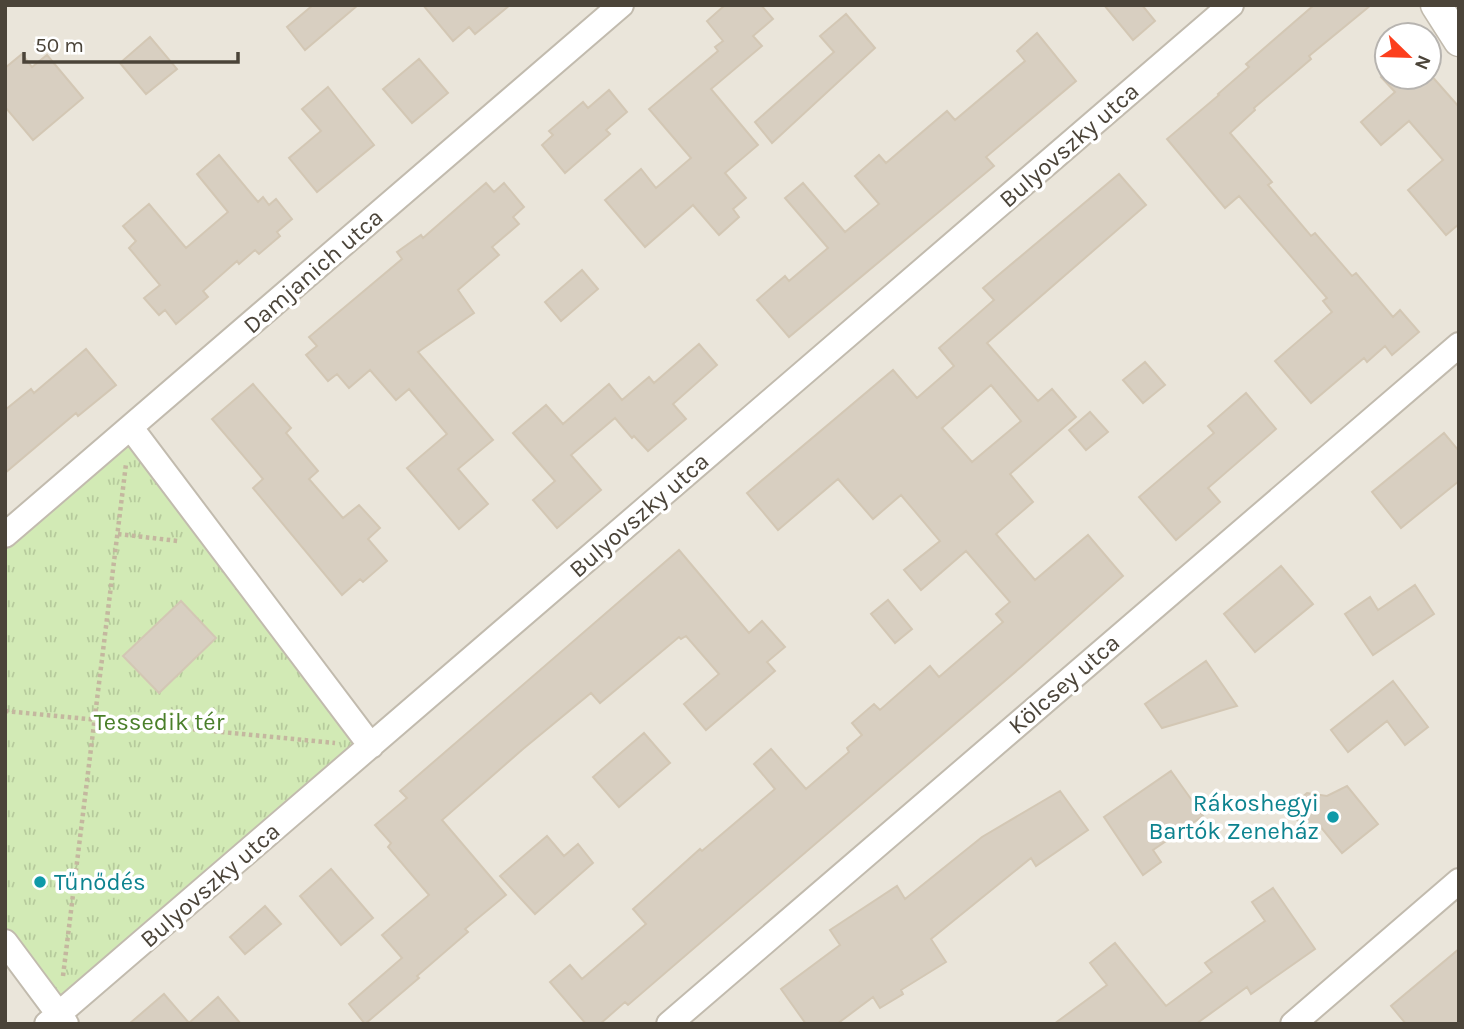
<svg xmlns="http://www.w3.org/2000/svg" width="1464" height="1029" viewBox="0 0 1464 1029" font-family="Karla,sans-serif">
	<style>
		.residential { fill: #eae5da; fill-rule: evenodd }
		.park { fill: url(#park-tufts) }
		.building { fill: #d8cfc1; stroke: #d3c7b4; stroke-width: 2; fill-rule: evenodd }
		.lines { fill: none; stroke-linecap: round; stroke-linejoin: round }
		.minor-casing { stroke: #c2bbae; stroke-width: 28 }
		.tertiary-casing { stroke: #c2bbae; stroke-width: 33 }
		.path { stroke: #c4b79f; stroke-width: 4.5; stroke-dasharray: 3.5 3.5; stroke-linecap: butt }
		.minor { stroke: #fff; stroke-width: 24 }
		.tertiary { stroke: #fff; stroke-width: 30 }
		.culture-dot { fill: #0f9aa8; stroke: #fff; stroke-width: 2.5 }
		.labels { text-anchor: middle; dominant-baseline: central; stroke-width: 7; stroke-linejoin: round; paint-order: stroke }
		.street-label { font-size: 24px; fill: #4b4439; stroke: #fff }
		.park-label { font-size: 24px; fill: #4a7f2a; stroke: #fff }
		.culture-label { font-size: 24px; fill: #0d838f; stroke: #fff; text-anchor: end }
	</style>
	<defs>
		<pattern id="park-tufts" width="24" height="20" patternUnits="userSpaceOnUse" patternTransform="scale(1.75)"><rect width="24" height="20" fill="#d2eab5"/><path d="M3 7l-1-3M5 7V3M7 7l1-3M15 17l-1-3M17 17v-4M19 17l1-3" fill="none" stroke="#b6ca9c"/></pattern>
	</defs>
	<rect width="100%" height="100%" fill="#f6f3ec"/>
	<path class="residential" d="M5,5H1459V1024H5ZM1387,35H1429V77H1387Z"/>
	<path class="park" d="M131,428L371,746L59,1014L5,942V535Z"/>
	<path class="building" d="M313,5H358L305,50L287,27Z
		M423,5H510L475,34L469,27L453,41Z
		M725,5H761L773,19L753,36L762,46L711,89L758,145L725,173L746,198L733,209L739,217L719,235L693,205L645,247L605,200L641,169L656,188L691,158L649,109L718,51L715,47L723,41L707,21Z
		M1104,5H1142L1155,21L1133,40Z
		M1314,5H1371L1309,56L1311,59L1254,108L1255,110L1230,133L1272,182L1268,185L1311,236L1315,233L1352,276L1356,273L1393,317L1400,310L1419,332L1392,355L1385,346L1367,362L1364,358L1311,403L1275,361L1332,312L1323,301L1327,298L1239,196L1225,208L1167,139L1219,95L1218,94L1249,67L1246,64Z
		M846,14L875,48L772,143L755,122L834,52L820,36Z
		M1037,33L1076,81L986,157L994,166L789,337L757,300L785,276L789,281L828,248L785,198L803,183L845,232L879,204L855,176L879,155L886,163L947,111L955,120L1025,61L1017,51Z
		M150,37L177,69L146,94L120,63Z
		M22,54L32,67L47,55L83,98L33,140L5,107V68Z
		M419,59L448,93L412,123L383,89Z
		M1387,72V77H1429V73L1459,107V224L1446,235L1408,190L1443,160L1409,121L1381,145L1361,122L1395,92L1381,77Z
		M328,87L374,145L317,192L289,158L321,131L302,109Z
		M609,90L627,112L606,130L610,134L565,173L542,145L553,135L549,131L583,102L588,108Z
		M219,155L258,202L263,197L269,205L276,199L292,219L277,232L280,236L259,254L255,250L239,264L237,261L203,291L208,297L176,324L165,310L159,315L144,298L160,285L129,248L136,241L123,226L149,204L186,248L228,212L197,174Z
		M1119,174L1146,205L987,343L1038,401L1052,389L1076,417L1010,474L1033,502L996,534L1035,580L1088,535L1123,576L1021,667L628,1005L625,1002L600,1024H586L550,982L570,965L582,979L646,924L633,909L700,849L702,851L775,789L754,764L771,749L806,789L849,752L847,748L862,735L852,723L874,704L880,710L930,666L939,677L1003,622L996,614L1010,602L966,551L921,590L904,570L940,541L901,495L873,519L838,479L778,530L747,493L893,370L917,398L954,366L939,348L994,300L983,288ZM991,385L1021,421L972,462L942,428Z
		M486,183L494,192L504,183L524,207L513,217L519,224L492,247L499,255L458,290L474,313L418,352L493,440L458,469L488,504L459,529L407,468L447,434L409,389L396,400L370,370L349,388L337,374L328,381L306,355L317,346L309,337L402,259L397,252L421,235L423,238Z
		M582,270L598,289L561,321L545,302Z
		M699,344L717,365L673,404L686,419L648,451L634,436L632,438L615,418L571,455L601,490L557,528L533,500L555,481L513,433L546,405L563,424L609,384L622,400L649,377L654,383Z
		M86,349L116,385L78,416L76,413L5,473V410L31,389L34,393Z
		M1145,362L1165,385L1143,403L1123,380Z
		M253,384L291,428L286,433L318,471L309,479L343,518L359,505L380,528L368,539L387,561L363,582L360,579L342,595L253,488L263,479L212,419Z
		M1246,393L1276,429L1208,488L1220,502L1176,540L1139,497L1214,433L1208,426Z
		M1090,412L1108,432L1086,450L1069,430Z
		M1444,433L1459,451V481L1401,528L1372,492Z
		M679,550L749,633L762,621L785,647L767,662L775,671L706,730L684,704L719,674L686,636L681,639L679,637L600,703L591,693L523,749L442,820L506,895L465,929L468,932L417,976L419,978L365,1024L349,1004L402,958L382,935L429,895L388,847L391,843L375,825L407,798L400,791Z
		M1281,566L1313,604L1255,652L1224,614Z
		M1415,585L1434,614L1373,655L1345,614L1370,597L1378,610Z
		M888,600L912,629L895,643L871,614Z
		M181,601L216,638L159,693L123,656Z
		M1206,661L1237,706L1162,728L1145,704Z
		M1393,681L1428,727L1405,745L1387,721L1348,752L1331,730Z
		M644,733L670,763L619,807L593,777Z
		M1171,771L1203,816L1153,850L1161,862L1143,875L1104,817Z
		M1347,786L1378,824L1342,853L1320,826L1305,829L1288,809L1307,793L1327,796Z
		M1060,791L1088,830L1036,866L1031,858L931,939L946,962L901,990L903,994L880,1008L873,997L837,1024H806L781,989L840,945L830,930L897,886L905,899L982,837Z
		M547,836L564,856L578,844L593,863L535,914L500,876Z
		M331,869L373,918L341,945L300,896Z
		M1273,888L1315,949L1251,994L1247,987L1196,1024H1054L1107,985L1090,963L1115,943L1166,1006L1212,972L1205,963L1265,921L1252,902Z
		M265,906L281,924L245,954L230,937Z
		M1459,949V1024H1406L1391,1006Z
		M164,994L189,1023L218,997L241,1024H129Z"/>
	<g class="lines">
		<defs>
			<path id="minor" d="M131,428L371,746
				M5,535L621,5
				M5,942L66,1024
				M47,1024L1231,5
				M669,1024L1459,345
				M1293,1024L1459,881"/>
			<path id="tertiary" d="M1436,5L1459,41"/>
		</defs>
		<use href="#minor" class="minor-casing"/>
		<use href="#tertiary" class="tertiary-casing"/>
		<path class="path" d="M118,534L178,541
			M5,711L335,743
			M63,976L126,464"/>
		<use href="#minor" class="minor"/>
		<use href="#tertiary" class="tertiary"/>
	</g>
	<g class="culture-dot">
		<circle cx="1333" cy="817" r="7"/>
		<circle cx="40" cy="882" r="7"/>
	</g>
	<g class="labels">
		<g class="street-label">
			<text transform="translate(1069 145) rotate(-41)">Bulyovszky utca</text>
			<text transform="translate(313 271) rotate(-41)">Damjanich utca</text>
			<text transform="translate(639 515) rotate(-41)">Bulyovszky utca</text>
			<text transform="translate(1064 684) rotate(-41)">Kölcsey utca</text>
			<text transform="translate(210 885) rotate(-41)">Bulyovszky utca</text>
		</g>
		<g class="park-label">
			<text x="159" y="722">Tessedik tér</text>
		</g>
		<g class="culture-label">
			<text x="1319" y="803">Rákoshegyi<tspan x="1319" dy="28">Bartók Zeneház</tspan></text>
			<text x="54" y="882" text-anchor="start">Tűnődés</text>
		</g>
	</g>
	<rect width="1464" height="1029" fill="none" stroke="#4b4439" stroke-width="14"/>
	<g transform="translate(1408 56) rotate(113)"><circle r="33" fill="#ffffff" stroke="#b7b4b0" stroke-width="2"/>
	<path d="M0-5L12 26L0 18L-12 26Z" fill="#fc3f1d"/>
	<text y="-10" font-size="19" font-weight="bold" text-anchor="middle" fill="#4b4439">N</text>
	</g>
	<path d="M24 52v10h214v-10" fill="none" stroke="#4b4439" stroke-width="3.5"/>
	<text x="35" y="52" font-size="21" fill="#4b4439" stroke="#ffffff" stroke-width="5" paint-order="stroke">50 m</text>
</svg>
